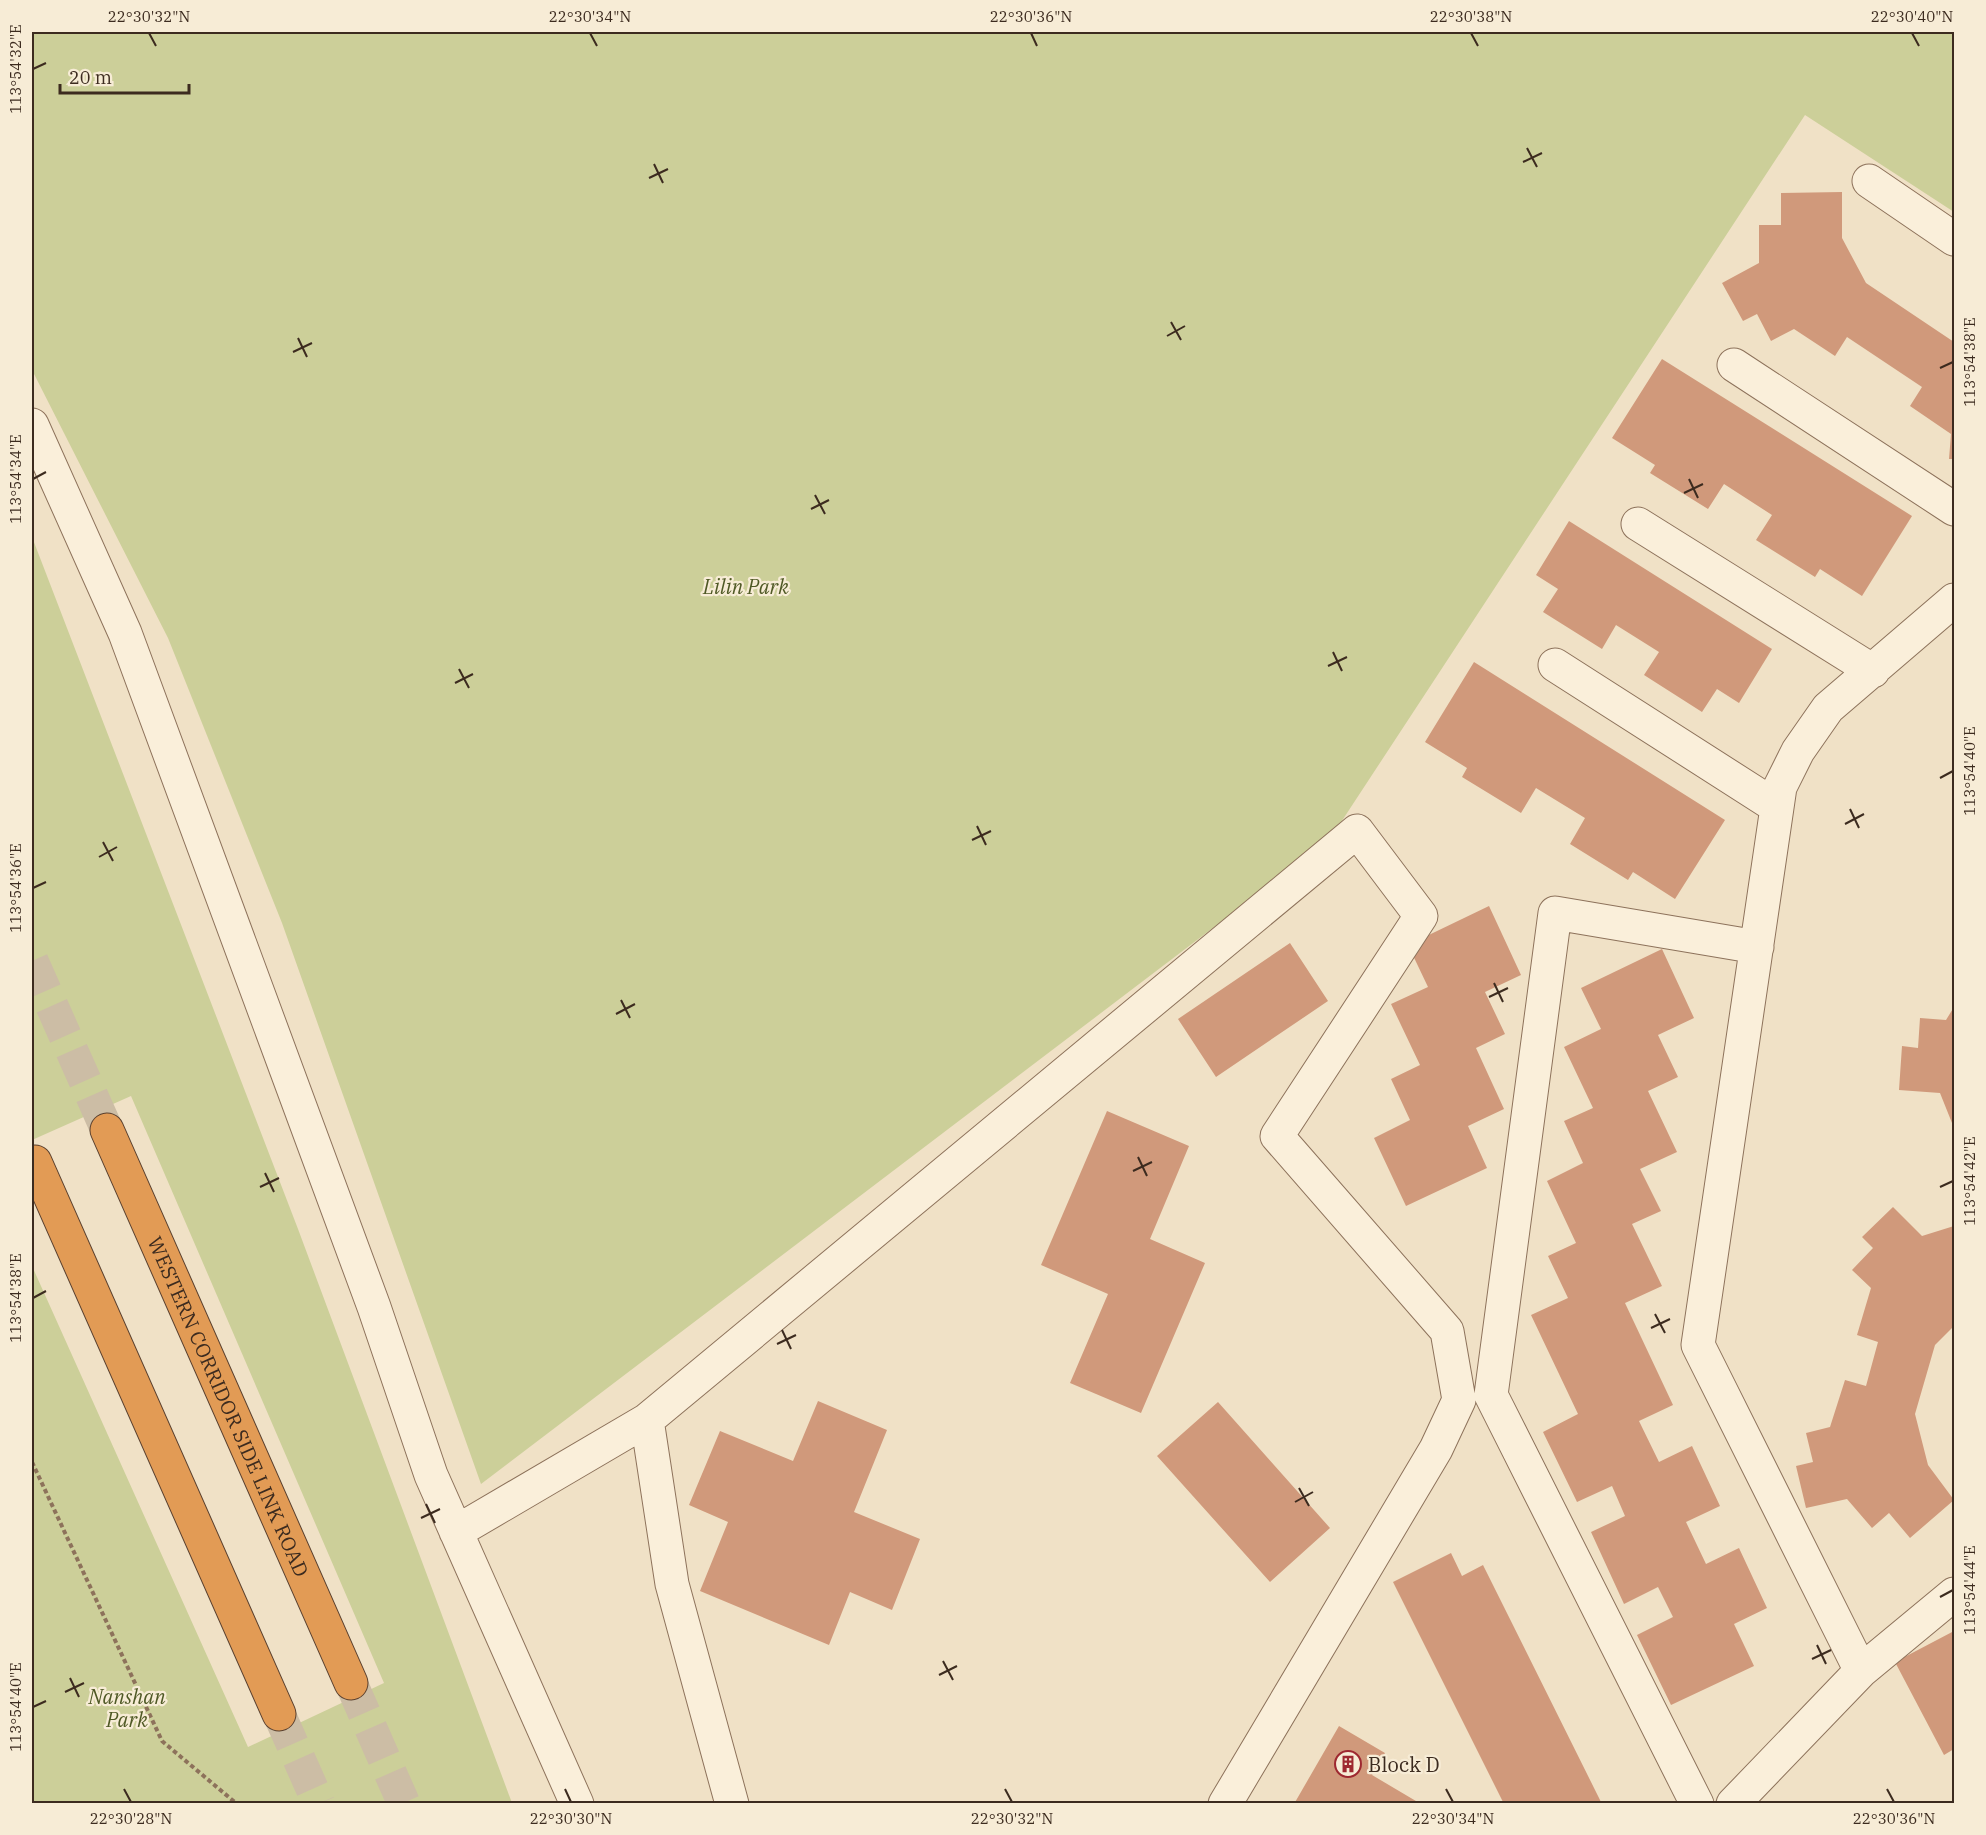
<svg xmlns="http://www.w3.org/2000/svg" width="1986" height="1835" viewBox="0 0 1986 1835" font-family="'IBM Plex Serif',serif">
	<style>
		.green { fill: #cccf99 }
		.building { fill: #d0997b }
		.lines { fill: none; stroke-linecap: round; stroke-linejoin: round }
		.highway-tunnel { stroke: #ccbda5; stroke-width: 33; stroke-dasharray: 33 16; stroke-linecap: butt }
		.minor-casing { stroke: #8d725b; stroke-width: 35 }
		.highway-casing { stroke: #5a402f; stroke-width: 35 }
		.path { stroke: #8d725b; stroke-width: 4; stroke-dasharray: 4.5 3; stroke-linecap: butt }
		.minor { stroke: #faefda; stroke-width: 33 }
		.highway { stroke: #e29b55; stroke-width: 33 }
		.ticks { fill: none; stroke: #3c2b1f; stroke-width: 2 }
		.labels { text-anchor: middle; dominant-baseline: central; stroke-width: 4.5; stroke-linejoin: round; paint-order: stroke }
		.park-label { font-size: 20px; font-style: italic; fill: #4f5925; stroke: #f7ecd6 }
		.street-label { font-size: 20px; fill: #3c2b1f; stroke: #f7ecd6 }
		.poi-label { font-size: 20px; fill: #3c2b1f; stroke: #f7ecd6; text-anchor: start }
		.neatline { fill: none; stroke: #3c2b1f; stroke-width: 2 }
		.ticks-label { font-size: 15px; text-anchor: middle; fill: #3c2b1f }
	</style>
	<rect width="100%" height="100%" fill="#f0e1c6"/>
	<path class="green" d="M32,32H1954V212L1805,115L1330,839L481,1484L282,923L168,638L32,370Z
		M32,537L298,1229L512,1803H32V1266L248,1747L384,1683L131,1096L32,1140Z"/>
	<path class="building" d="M1842,192V238L1866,283L1954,342V459H1949L1951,434L1910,406L1922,387L1847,337L1835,356L1794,329L1771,341L1757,314L1743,321L1722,283L1759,263V225H1781V193Z
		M1662,359L1912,516L1862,596L1820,569L1815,577L1756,540L1772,515L1724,484L1708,509L1650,473L1655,465L1612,438Z
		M1569,521L1772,649L1739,703L1717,689L1702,712L1644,675L1659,652L1616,625L1602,649L1543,612L1558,589L1536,575Z
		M1474,662L1725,820L1675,899L1633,872L1628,880L1570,844L1585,818L1536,788L1521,813L1462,777L1467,768L1425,742Z
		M1489,906L1521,975L1485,992L1505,1034L1476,1048L1504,1109L1468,1126L1487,1168L1406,1206L1374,1138L1410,1120L1391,1079L1420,1065L1391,1004L1428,987L1408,945Z
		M1290,943L1328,1001L1216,1077L1178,1019Z
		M1662,949L1694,1018L1658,1035L1678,1077L1648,1091L1677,1152L1640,1169L1661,1211L1632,1224L1662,1286L1625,1303L1673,1405L1639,1421L1659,1462L1692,1446L1720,1506L1686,1522L1706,1564L1739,1548L1767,1608L1734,1624L1754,1666L1671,1705L1637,1635L1673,1617L1658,1587L1624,1604L1591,1532L1625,1516L1612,1486L1577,1502L1543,1432L1578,1414L1531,1315L1568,1298L1548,1256L1576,1243L1547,1181L1583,1163L1564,1121L1593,1108L1564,1047L1601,1029L1581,988Z
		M1954,1007V1128L1940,1093L1899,1090L1902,1046L1918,1048L1920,1018L1946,1020Z
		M1107,1111L1189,1146L1150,1239L1205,1263L1141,1413L1070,1383L1108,1294L1041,1265Z
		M1893,1207L1922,1236L1954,1226V1326L1935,1345L1915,1414L1928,1465L1954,1500L1910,1538L1889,1513L1872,1528L1847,1499L1806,1508L1796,1466L1813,1462L1806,1433L1830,1427L1845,1380L1866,1386L1878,1342L1857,1335L1871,1288L1852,1270L1873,1248L1862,1237Z
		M818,1401L887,1430L854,1512L920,1539L892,1610L850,1592L829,1645L700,1591L728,1522L689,1505L720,1431L793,1461Z
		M1218,1402L1330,1528L1270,1582L1157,1456Z
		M1451,1553L1462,1576L1483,1565L1602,1804H1504L1393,1582Z
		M1954,1631V1749L1944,1755L1895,1662Z
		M1339,1726L1385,1753L1372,1775L1421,1804H1294Z"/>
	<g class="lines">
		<path class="highway-tunnel" d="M32,961L107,1130
			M351,1683L404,1804
			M279,1714L319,1804"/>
		<defs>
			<path id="minor" d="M1869,181L1954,239
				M1734,365L1954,509
				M32,425L125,633L374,1307L431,1475L577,1804
				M1638,524L1873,671
				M1555,665L1777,807
				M647,1420L672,1584L732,1804
				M456,1532L647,1420L1357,831L1421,916L1277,1136L1447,1331L1459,1400L1436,1449L1225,1804
				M1861,1671L1698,1345L1780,787L1798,751L1828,708L1954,600
				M1697,1804L1491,1395L1555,913L1757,947
				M1733,1804L1861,1671L1954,1594"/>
			<g id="highway">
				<path id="s1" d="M107,1130L351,1683"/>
				<path d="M35,1162L279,1714"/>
			</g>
		</defs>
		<use href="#minor" class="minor-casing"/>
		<use href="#highway" class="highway-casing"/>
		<path class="path" d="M32,1462L162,1741L237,1804"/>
		<use href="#minor" class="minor"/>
		<use href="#highway" class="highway"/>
	</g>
	<path class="ticks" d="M149,33L156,46M590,33L597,46M1031,33L1037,46M1471,33L1478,46M1912,33L1919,46M33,69L46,63M1527,148L1537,167M1523,162L1542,153M654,164L663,183M649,178L668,169M1171,322L1181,340M1167,336L1185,326M298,338L307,357M293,352L312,343M1940,368L1953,362M33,479L46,472M1689,479L1698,498M1684,493L1703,484M815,495L825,514M811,509L829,500M1333,652L1342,671M1328,666L1347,657M459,669L469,688M455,683L473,674M1940,778L1953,771M1850,809L1859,828M1845,824L1864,814M977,826L986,845M972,840L991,831M103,842L113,861M99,857L117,847M33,888L46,882M1494,983L1503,1002M1489,997L1508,988M621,1000L630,1018M616,1014L635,1004M1138,1157L1147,1176M1133,1171L1152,1162M265,1173L274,1192M260,1187L279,1178M1940,1187L1953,1181M33,1298L46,1291M1655,1314L1665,1333M1651,1328L1670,1319M782,1330L791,1349M777,1344L796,1335M1299,1488L1309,1506M1295,1502L1313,1492M426,1504L435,1523M421,1518L440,1509M1940,1597L1953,1590M1817,1645L1826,1664M1812,1659L1831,1650M943,1661L953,1680M939,1675L957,1666M70,1678L79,1697M65,1692L84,1683M33,1707L46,1701M124,1789L131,1802M565,1789L571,1802M1005,1789L1012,1802M1446,1789L1453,1802M1887,1789L1894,1802"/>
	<defs>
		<symbol id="building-ring" viewBox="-11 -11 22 22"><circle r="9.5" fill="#f7ecd6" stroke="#9e2830" stroke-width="1.5"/><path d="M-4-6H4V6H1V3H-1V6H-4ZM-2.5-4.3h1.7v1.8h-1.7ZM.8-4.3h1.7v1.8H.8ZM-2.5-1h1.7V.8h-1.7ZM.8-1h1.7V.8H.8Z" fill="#9e2830"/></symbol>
	</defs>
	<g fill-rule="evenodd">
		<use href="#building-ring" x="1333" y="1749" width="30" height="30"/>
	</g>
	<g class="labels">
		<g class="park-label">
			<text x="746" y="586">Lilin Park</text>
			<text x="127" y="1696">Nanshan<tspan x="127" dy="23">Park</tspan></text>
		</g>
		<g class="street-label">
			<text stroke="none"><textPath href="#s1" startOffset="302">WESTERN CORRIDOR SIDE LINK ROAD</textPath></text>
		</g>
		<g class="poi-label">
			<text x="1368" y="1764">Block D</text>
		</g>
	</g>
	<rect width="1986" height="1835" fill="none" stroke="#f7ecd6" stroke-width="66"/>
	<path d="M60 84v9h129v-9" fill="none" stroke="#3c2b1f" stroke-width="3"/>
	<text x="69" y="84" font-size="18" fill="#3c2b1f" stroke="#f7ecd6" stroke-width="4.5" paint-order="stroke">20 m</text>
	<rect x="33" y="33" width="1920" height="1769" class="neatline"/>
	<g class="ticks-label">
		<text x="149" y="22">22°30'32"N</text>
		<text x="590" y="22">22°30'34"N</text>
		<text x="1031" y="22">22°30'36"N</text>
		<text x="1471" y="22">22°30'38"N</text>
		<text x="1912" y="22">22°30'40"N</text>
		<text transform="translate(16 69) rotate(-90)" y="5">113°54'32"E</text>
		<text transform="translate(1970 362) rotate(-90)" y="5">113°54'38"E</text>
		<text transform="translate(16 479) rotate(-90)" y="5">113°54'34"E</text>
		<text transform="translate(1970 771) rotate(-90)" y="5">113°54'40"E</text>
		<text transform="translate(16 888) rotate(-90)" y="5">113°54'36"E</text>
		<text transform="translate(1970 1181) rotate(-90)" y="5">113°54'42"E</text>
		<text transform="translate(16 1298) rotate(-90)" y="5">113°54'38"E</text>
		<text transform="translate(1970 1590) rotate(-90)" y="5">113°54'44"E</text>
		<text transform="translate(16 1707) rotate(-90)" y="5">113°54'40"E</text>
		<text x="131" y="1824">22°30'28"N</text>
		<text x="571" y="1824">22°30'30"N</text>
		<text x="1012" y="1824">22°30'32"N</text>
		<text x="1453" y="1824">22°30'34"N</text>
		<text x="1894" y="1824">22°30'36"N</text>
	</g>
</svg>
